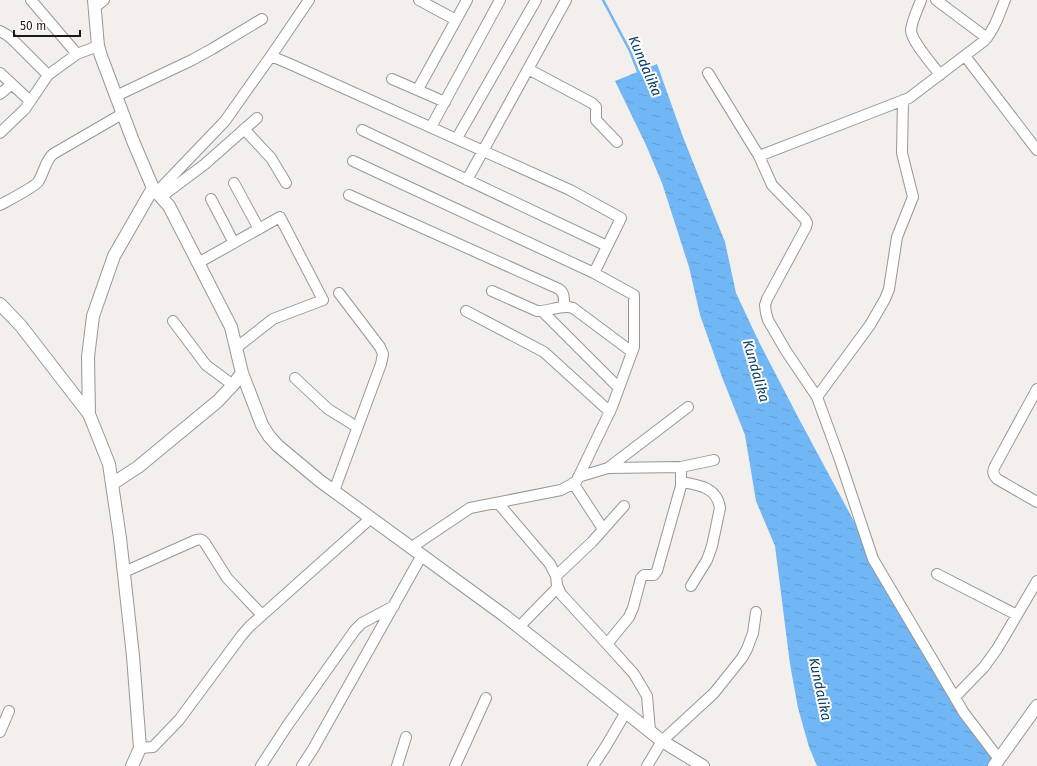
<svg xmlns="http://www.w3.org/2000/svg" width="1037" height="766" viewBox="0 0 1037 766" font-family="'Fira Sans',sans-serif">
	<style>
		.water { fill: url(#water-ripples) }
		.lines { fill: none; stroke-linecap: round; stroke-linejoin: round }
		.stream { stroke: #71b7f5; stroke-width: 2.5 }
		.minor-casing { stroke: #9a9694; stroke-width: 12 }
		.tertiary-casing { stroke: #9a9694; stroke-width: 14 }
		.minor { stroke: #fff; stroke-width: 10 }
		.tertiary { stroke: #fff; stroke-width: 12 }
		.labels { text-anchor: middle; dominant-baseline: central; stroke-width: 4; stroke-linejoin: round; paint-order: stroke }
		.water-label { font-size: 14px; font-style: italic; fill: #083f66; stroke: #fefdfc }
	</style>
	<defs>
		<pattern id="water-ripples" width="26" height="14" patternUnits="userSpaceOnUse"><rect width="26" height="14" fill="#71b7f5"/><path d="M2 4q2-2 4 0t4 0M15 11q2-2 4 0t4 0" fill="none" stroke="#619dd1"/></pattern>
	</defs>
	<rect width="100%" height="100%" fill="#f3efec"/>
	<path class="water" d="M657,64L683,137L725,242L736,293L758,340L798,417L945,691L998,766H817L809,747L798,708L790,664L775,546L756,501L745,435L722,377L700,315L689,267L662,183L646,145L615,81Z"/>
	<g class="lines">
		<path class="stream" d="M603,0L630,51L639,74"/>
		<defs>
			<path id="minor" d="M31,0L77,54
				M419,0L456,20
				M921,0C918,9 912,20 911,30C911,41 933,65 940,75
				M936,0L987,38
				M95,7L104,0
				M0,31L7,35L12,39L48,75
				M271,56L290,64L570,190L621,218L594,273L634,295V347L612,407L576,482L561,490L470,508L412,547
				M965,56L1037,150
				M528,69L592,103L596,107V120L617,142
				M0,73L30,101
				M708,73L759,156L772,185L805,219L807,223L806,227L767,299L765,305L766,313L768,320L786,351L817,397L840,460L873,559L964,713L999,759
				M392,79L445,102
				M418,89L467,0
				M0,94L12,84
				M116,96L192,60L212,49L262,19
				M431,127L500,0
				M244,129L271,158L286,183
				M362,130L607,246
				M0,133L25,109L48,75L77,54L98,46
				M457,138L536,0
				M759,156L909,98L984,41C995,29 999,14 1005,0
				M353,161L594,273
				M467,180L566,0
				M234,183L259,229
				M157,192L225,121L271,56L309,0
				M349,195L559,289C565,293 564,300 564,307
				M161,197L205,164L257,118
				M211,199L234,243
				M0,205C9,200 33,188 38,182C44,173 45,161 53,154L122,114
				M198,263L280,217L323,300L273,319L236,348
				M492,291L537,311C549,312 561,304 573,308L632,352
				M466,311L544,352L610,412
				M542,311L619,388
				M173,321L206,365L233,385
				M295,378L328,409L357,427
				M1037,389L995,466C992,471 993,475 997,479L1037,502
				M817,397L870,325L885,299L889,289L897,237L913,197L902,153L903,100
				M608,468L681,467L714,460
				M578,477L608,468L688,407
				M681,482C699,485 717,487 720,508L712,546L707,560L691,586
				M573,483L603,529
				M334,491L381,364L383,354L380,347L339,293
				M498,503L550,564L556,576L557,585L561,594L607,644L634,674L647,696L650,731
				M124,572L196,540C200,539 202,539 205,543L227,578L262,615
				M937,574L1017,615
				M556,576L592,542L624,506
				M519,627L558,587
				M607,644L629,617L633,608L641,578L644,575H654L657,571L681,486V467
				M955,697L984,667L997,649L1037,581
				M0,732L9,711
				M140,748L153,747L179,720L242,635L250,626L371,518
				M261,766L287,726L355,630L362,623L394,606
				M302,766L313,749L422,555
				M397,766L406,737
				M455,766L486,698
				M593,766L606,746L626,712
				M647,766L662,741L714,693L742,658L747,649L753,633L756,612"/>
			<path id="tertiary" d="M153,188L169,206L231,327L242,373L262,425L269,436L278,446L320,481L505,616L662,741L703,766
				M0,304L21,326L89,414L109,464L120,538L133,656L140,748L132,766
				M89,414L88,357L93,316L114,256L153,188L133,141L101,56L98,46L94,0
				M112,484L138,467L218,401L233,385L242,373
				M994,766L1037,706"/>
		</defs>
		<use href="#minor" class="minor-casing"/>
		<use href="#tertiary" class="tertiary-casing"/>
		<use href="#minor" class="minor"/>
		<use href="#tertiary" class="tertiary"/>
	</g>
	<g class="labels">
		<g class="water-label">
			<text transform="translate(645 66) rotate(67)">Kundalika</text>
			<text transform="translate(756 371) rotate(74)">Kundalika</text>
			<text transform="translate(820 689) rotate(78)">Kundalika</text>
		</g>
	</g>
	<path d="M14 30v6h66v-6" fill="none" stroke="#1c1a19" stroke-width="2"/>
	<text x="20" y="30" font-size="12" fill="#1c1a19" stroke="#fefdfc" stroke-width="3" paint-order="stroke">50 m</text>
</svg>
